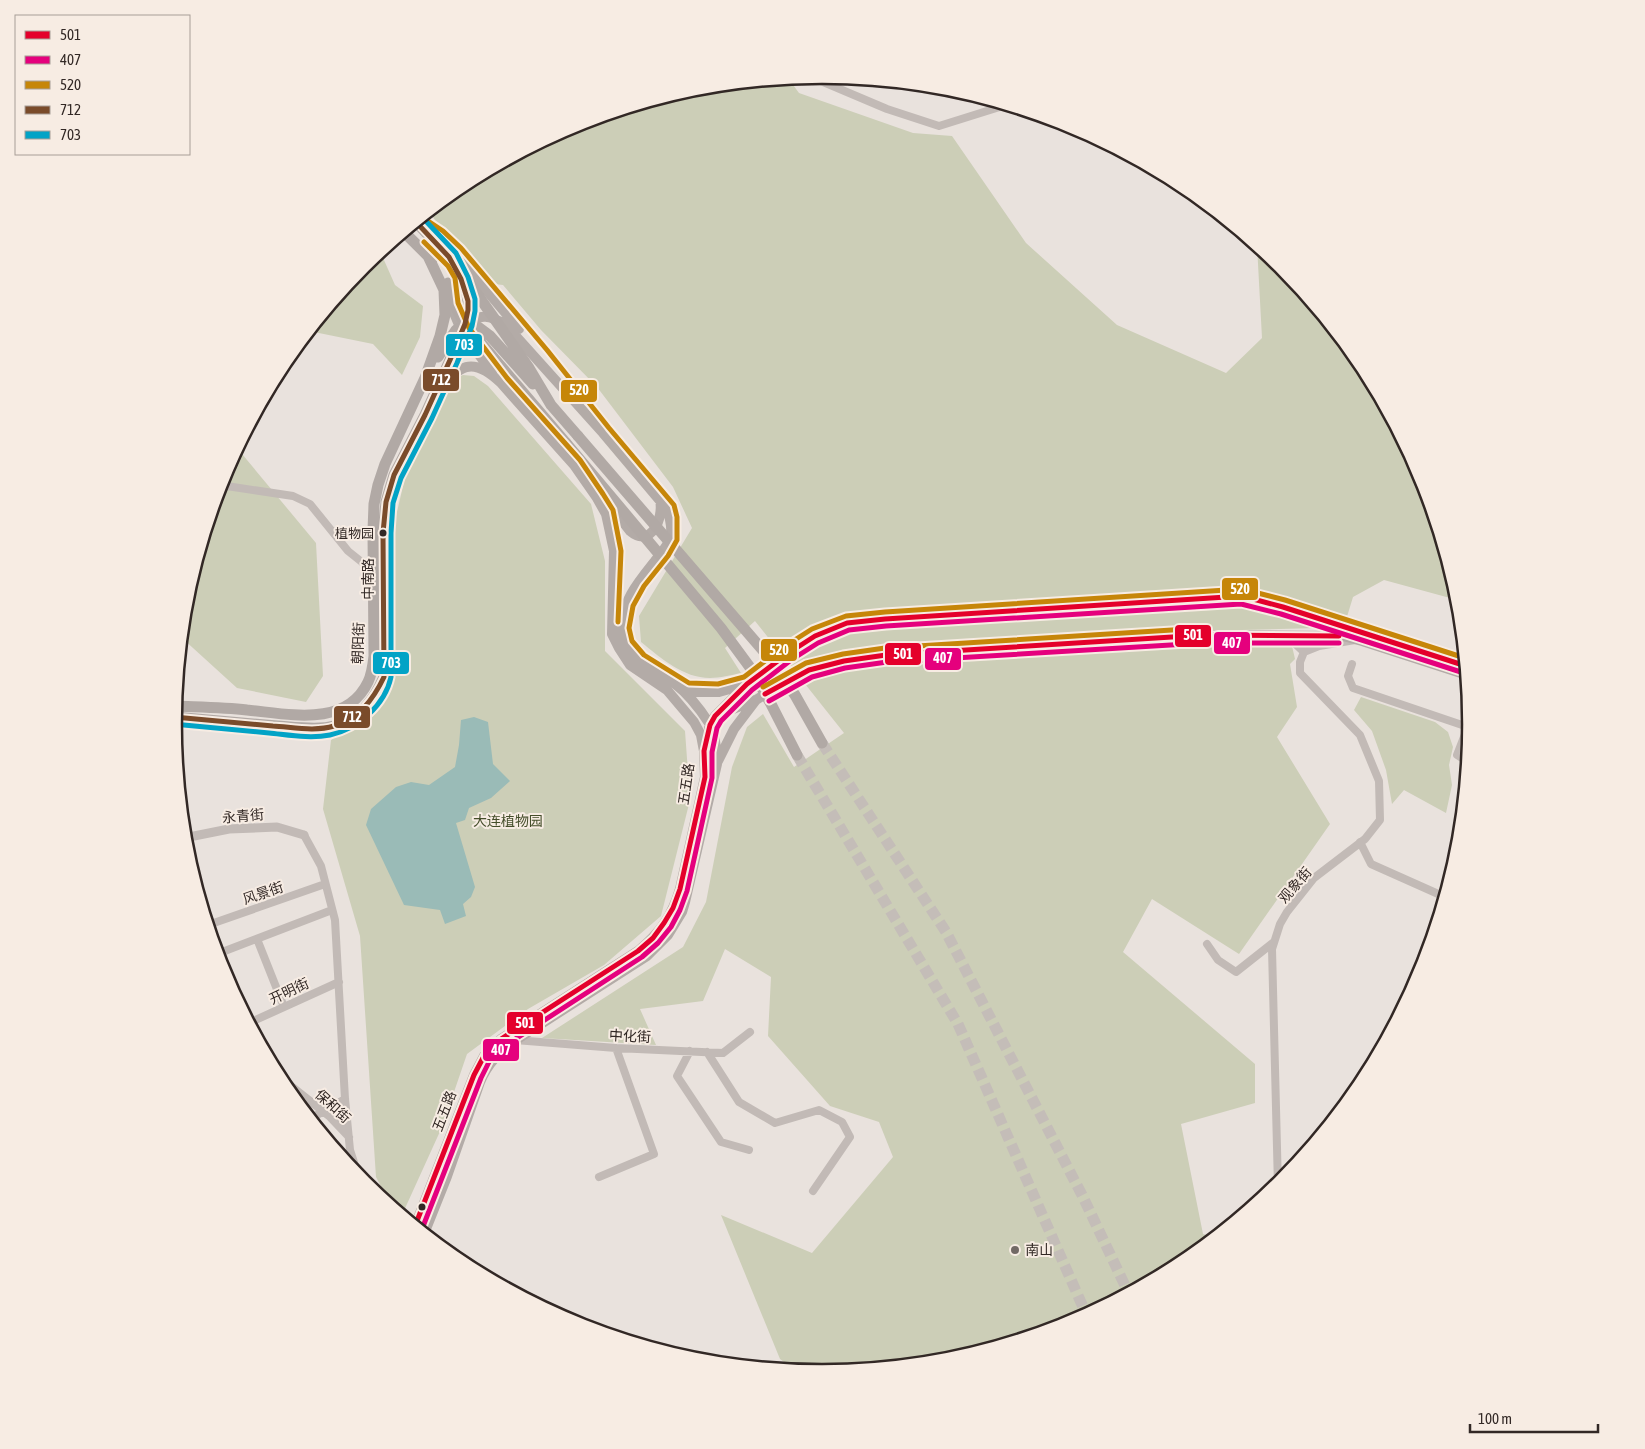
<svg xmlns="http://www.w3.org/2000/svg" width="1645" height="1449" viewBox="0 0 1645 1449" font-family="'Asap Condensed','Noto Sans SC',sans-serif">
	<style>
		.green { fill: #ccceb7 }
		.water { fill: #9abbb7 }
		.lines { fill: none; stroke-linecap: round; stroke-linejoin: round }
		.secondary-tunnel { stroke: #c4bdb8; stroke-width: 10; stroke-dasharray: 10 5; stroke-linecap: butt }
		.primary-tunnel { stroke: #c4bdb8; stroke-width: 11; stroke-dasharray: 11 5.5; stroke-linecap: butt }
		.minor { stroke: #c2bab6; stroke-width: 8 }
		.tertiary { stroke: #c2bab6; stroke-width: 9 }
		.secondary { stroke: #b3aba7; stroke-width: 10 }
		.primary { stroke: #b1a9a5; stroke-width: 11 }
		.primary-bridge { stroke: #b1a9a5; stroke-width: 11 }
		.bus-1-casing { stroke: #f7ece3; stroke-width: 9 }
		.bus-2-casing { stroke: #f7ece3; stroke-width: 9 }
		.bus-3-casing { stroke: #f7ece3; stroke-width: 9 }
		.bus-4-casing { stroke: #f7ece3; stroke-width: 9 }
		.bus-5-casing { stroke: #f7ece3; stroke-width: 9 }
		.bus-1 { stroke: #e4002b; stroke-width: 5 }
		.bus-2 { stroke: #e5007d; stroke-width: 5 }
		.bus-3 { stroke: #c68609; stroke-width: 5 }
		.bus-4 { stroke: #7a4b2a; stroke-width: 5 }
		.bus-5 { stroke: #02a3c6; stroke-width: 5 }
		.bus-dot { fill: #322825; stroke: #f7ece3; stroke-width: 2 }
		.poi-dot { fill: #726965; stroke: #f7ece3; stroke-width: 2 }
		.labels { text-anchor: middle; dominant-baseline: central; stroke-width: 4; stroke-linejoin: round; paint-order: stroke }
		.bus-label { font-size: 13px; fill: #322825; stroke: #f7ece3; text-anchor: end }
		.street-label { font-size: 14px; fill: #322825; stroke: #f7ece3 }
		.park-label { font-size: 14px; fill: #454e2b; stroke: #f7ece3 }
		.poi-label { font-size: 14px; fill: #322825; stroke: #f7ece3; text-anchor: start }
		.rim { fill: none; stroke: #322825; stroke-width: 2.5 }
		.line-badge { stroke: #f7ece3; stroke-width: 2 }
		.badge-label { font-size: 14px; text-anchor: middle; font-weight: bold; fill: #fff }
	</style>
	<rect width="100%" height="100%" fill="#e9e2dd"/>
	<path class="green" d="M788,78L799,93L913,133L952,136L1026,243L1117,325L1226,373L1262,338L1257,245L1282,265L1363,364L1423,476L1458,592L1450,598L1384,580L1353,597L1346,620L1245,592L1199,595L1200,610L1209,609L1211,606L1239,603L1316,624L1317,628L1201,631L1200,643L1245,642L1263,647L1292,646L1295,659L1290,664L1297,707L1277,737L1330,824L1239,954L1152,899L1123,952L1255,1064V1103L1181,1124L1203,1234L1216,1238L1183,1265L1071,1325L949,1362L823,1374L798,1372L780,1359L721,1215L812,1253L893,1157L879,1122L830,1106L768,1036L771,977L725,949L703,1001L640,1009L656,1045L542,1038L683,947L706,902L732,767L747,727L763,714L794,767L844,733L755,621L725,648L741,673C731,675 720,678 710,678C683,678 661,658 641,642L639,616L692,528L673,487L597,387L541,330L503,285L476,282L429,211L462,184L574,124L696,87Z
		M380,251L395,285L423,306L420,337L402,375L373,344L309,331L363,265Z
		M463,375L474,376L488,386L591,504L605,561V651L685,731L690,800L661,916L604,965L528,1009L467,1054L442,1127L402,1215L392,1207L376,1177L360,936L323,809L331,740L382,704L392,672L390,542L407,469L446,389L453,380Z
		M237,448L316,543L323,676L306,702L237,688L182,638L186,598L223,476Z
		M1361,697L1435,722L1448,732L1453,747L1449,765L1452,785L1446,813L1404,790L1392,804L1386,770L1372,731L1354,710Z"/>
	<path class="water" d="M474,717L488,722L493,764L510,781L491,798L469,808L465,820L456,823L475,887L471,897L463,904L466,916L445,924L440,910L404,905L366,825L371,809L396,787L411,782L429,785L455,767L459,745L461,720Z"/>
	<g class="lines">
		<path class="secondary-tunnel" d="M885,619L1203,598
			M886,655L1204,635"/>
		<path class="primary-tunnel" d="M822,743L946,932L1083,1197L1129,1294
			M797,755L958,1024L1087,1316"/>
		<path class="minor" d="M809,76L887,109L939,126L1006,105
			M220,485L293,496L310,504L348,551L373,571
			M1287,636L1304,652L1319,646L1355,640
			M1352,664L1348,676L1353,688L1468,727
			M1468,762L1457,755L1471,719
			M304,835L321,866L335,920L345,1099L350,1150L359,1178
			M1360,842L1371,864L1445,897
			M208,925L325,884
			M257,939L284,1007
			M1207,944L1218,960L1236,972L1274,942
			M217,954L332,910
			M249,1023L339,982
			M515,1040L616,1048L723,1053L750,1032
			M690,1051L677,1076L721,1142L749,1150
			M707,1052L739,1102L775,1123L819,1110L842,1122L850,1137L813,1191
			M277,1075L329,1116L349,1137
			M310,1119L345,1099
			M599,1177L654,1154L616,1048
			M1278,1187L1272,949L1280,924L1287,912L1314,878L1365,839L1380,820L1379,781L1360,735L1300,673V662L1304,652"/>
		<path class="tertiary" d="M184,838L229,829L277,827L304,835"/>
		<path class="secondary" d="M430,231L455,253L519,329
			M452,308L462,332L492,372
			M599,491L630,531C651,549 664,518 660,500
			M1203,598L1242,596L1283,607L1466,666
			M1204,635L1343,636L1362,641L1467,675
			M681,687L692,692H719L747,684L787,654L815,636L847,623L885,619
			M718,715L755,700
			M709,728L715,716L746,685
			M718,761L734,729L756,700L778,686L809,670L844,661L886,655
			M415,1226L474,1075L484,1056L501,1039L638,951C660,933 672,916 680,889L705,777L704,751L701,735L694,722L667,690L630,665L619,648L612,634L614,551L606,514L597,498L574,465L501,383C472,355 458,365 438,394
			M424,1234L446,1179L480,1082C488,1063 499,1052 516,1040L647,956L668,935L682,912L685,902L717,764C716,750 716,735 709,723C700,709 687,693 674,683C654,668 622,657 621,628C621,602 640,580 655,561C660,554 667,547 670,539C673,530 670,518 667,509L603,433L505,324C490,316 481,313 465,324"/>
		<path class="primary" d="M404,232L432,260
			M463,274L529,368L551,405L578,436
			M448,283L454,304L465,324L566,443
			M438,357L456,330L465,324L478,327L490,336L533,384
			M175,706C199,707 224,707 247,710C289,714 346,728 368,682C372,674 373,665 374,656L373,531L374,504L378,485L385,464L425,378L440,336L445,315L444,290L427,254
			M174,717C208,720 242,723 277,726C292,727 320,731 334,726C361,717 373,702 384,677L383,533L386,502L394,475L425,415L450,360L465,324L468,310V301L461,279L449,257L416,222"/>
		<path class="primary-bridge" d="M578,436L766,654L795,695L822,743
			M566,443L721,628L749,666L771,704L797,755"/>
		<defs>
			<path id="bus-1" d="M765,694L809,670L844,661L886,655L1204,635L1339,636
				M415,1226L474,1075L484,1056L501,1039L638,951L653,938L664,923L673,908L680,889L705,777L704,751L710,725L715,716L747,684L787,654L815,636L847,623L885,619L1242,596L1283,607L1466,666"/>
			<path id="bus-2" d="M769,701L812,677L845,668L887,662L1204,643H1339
				M422,1229L481,1078L490,1060L506,1045L642,957L658,943L671,927L680,910L687,891L712,778V752L717,728L721,721L752,690L791,660L818,643L849,630L886,626L1241,604L1281,614L1464,673"/>
			<path id="bus-3" d="M422,217L443,231L461,248L547,350L609,428L674,505L677,517V540L668,556L644,586L633,606L629,628L632,641L644,655L689,683L718,684L744,677L782,648L812,629L846,616L885,612L1242,589L1285,600L1465,658
				M424,242L448,266L455,278L458,303L469,328L507,378L580,460L603,494L613,510L621,551L618,622
				M763,687L806,663L843,654L885,648L1204,628"/>
			<path id="bus-4" d="M174,717C207,720 240,723 273,726C292,727 315,732 334,726C359,718 373,700 384,677L383,533L386,502L394,475L425,415L450,360L465,324L468,310V301L461,279L449,257L416,222"/>
			<path id="bus-5" d="M173,724C205,727 237,730 269,733C289,735 310,739 330,735C358,729 385,705 391,677V533L393,503L401,478L432,418L457,363L472,326L475,311V299L468,277L456,253L422,217"/>
		</defs>
		<use href="#bus-1" class="bus-1-casing"/>
		<use href="#bus-2" class="bus-2-casing"/>
		<use href="#bus-3" class="bus-3-casing"/>
		<use href="#bus-4" class="bus-4-casing"/>
		<use href="#bus-5" class="bus-5-casing"/>
		<use href="#bus-1" class="bus-1"/>
		<use href="#bus-2" class="bus-2"/>
		<use href="#bus-3" class="bus-3"/>
		<use href="#bus-4" class="bus-4"/>
		<use href="#bus-5" class="bus-5"/>
	</g>
	<g class="bus-dot">
		<circle cx="383" cy="533" r="4.5"/>
		<circle cx="422" cy="1207" r="4.5"/>
	</g>
	<circle class="poi-dot" cx="1015" cy="1250" r="5"/>
	<g class="labels">
		<g class="bus-label">
			<text x="374" y="533">植物园</text>
		</g>
		<g class="street-label">
			<text transform="translate(368 579) rotate(-90)">中南路</text>
			<text transform="translate(358 643) rotate(-88)">朝阳街</text>
			<text transform="translate(686 784) rotate(-82)">五五路</text>
			<text transform="translate(243 816) rotate(-5)">永青街</text>
			<text transform="translate(1295 885) rotate(-49)">观象街</text>
			<text transform="translate(263 893) rotate(-19)">风景街</text>
			<text transform="translate(289 991) rotate(-25)">开明街</text>
			<text transform="translate(630 1036) rotate(3)">中化街</text>
			<text transform="translate(333 1106) rotate(42)">保和街</text>
			<text transform="translate(444 1111) rotate(-69)">五五路</text>
		</g>
		<g class="park-label">
			<text x="508" y="821">大连植物园</text>
		</g>
		<g class="poi-label">
			<text x="1025" y="1250">南山</text>
		</g>
	</g>
	<path d="M0 0H1645V1449H0ZM182 724a640 640 0 1 1 1280 0a640 640 0 1 1-1280 0Z" fill="#f7ece3" fill-rule="evenodd"/>
	<path class="rim" d="M182 724a640 640 0 1 1 1280 0a640 640 0 1 1-1280 0Z"/>
	<g class="line-badge">
		<rect x="445" y="333" width="38" height="24" rx="5" fill="#02a3c6"/>
		<rect x="422" y="368" width="38" height="24" rx="5" fill="#7a4b2a"/>
		<rect x="560" y="379" width="38" height="24" rx="5" fill="#c68609"/>
		<rect x="1221" y="577" width="38" height="24" rx="5" fill="#c68609"/>
		<rect x="1174" y="624" width="38" height="24" rx="5" fill="#e4002b"/>
		<rect x="1213" y="631" width="38" height="24" rx="5" fill="#e5007d"/>
		<rect x="760" y="638" width="38" height="24" rx="5" fill="#c68609"/>
		<rect x="884" y="642" width="38" height="24" rx="5" fill="#e4002b"/>
		<rect x="924" y="647" width="38" height="24" rx="5" fill="#e5007d"/>
		<rect x="372" y="651" width="38" height="24" rx="5" fill="#02a3c6"/>
		<rect x="333" y="705" width="38" height="24" rx="5" fill="#7a4b2a"/>
		<rect x="506" y="1011" width="38" height="24" rx="5" fill="#e4002b"/>
		<rect x="482" y="1038" width="38" height="24" rx="5" fill="#e5007d"/>
	</g>
	<g class="badge-label">
		<text x="464" y="350">703</text>
		<text x="441" y="385">712</text>
		<text x="579" y="395">520</text>
		<text x="1240" y="594">520</text>
		<text x="1193" y="640">501</text>
		<text x="1232" y="648">407</text>
		<text x="779" y="655">520</text>
		<text x="903" y="659">501</text>
		<text x="943" y="663">407</text>
		<text x="391" y="668">703</text>
		<text x="352" y="722">712</text>
		<text x="525" y="1028">501</text>
		<text x="501" y="1055">407</text>
	</g>
	<rect x="15" y="15" width="175" height="140" fill="#f7ece3" stroke="#a89e97"/>
	<rect x="25" y="31" width="25" height="8" fill="#e4002b" stroke="#a89e97"/>
	<text x="60" y="40" font-size="15" fill="#322825">501</text>
	<rect x="25" y="56" width="25" height="8" fill="#e5007d" stroke="#a89e97"/>
	<text x="60" y="65" font-size="15" fill="#322825">407</text>
	<rect x="25" y="81" width="25" height="8" fill="#c68609" stroke="#a89e97"/>
	<text x="60" y="90" font-size="15" fill="#322825">520</text>
	<rect x="25" y="106" width="25" height="8" fill="#7a4b2a" stroke="#a89e97"/>
	<text x="60" y="115" font-size="15" fill="#322825">712</text>
	<rect x="25" y="131" width="25" height="8" fill="#02a3c6" stroke="#a89e97"/>
	<text x="60" y="140" font-size="15" fill="#322825">703</text>
	<path d="M1470 1424v8h128v-8" fill="none" stroke="#322825" stroke-width="2.5"/>
	<text x="1478" y="1424" font-size="15" fill="#322825" stroke="#f7ece3" stroke-width="4" paint-order="stroke">100 m</text>
</svg>
